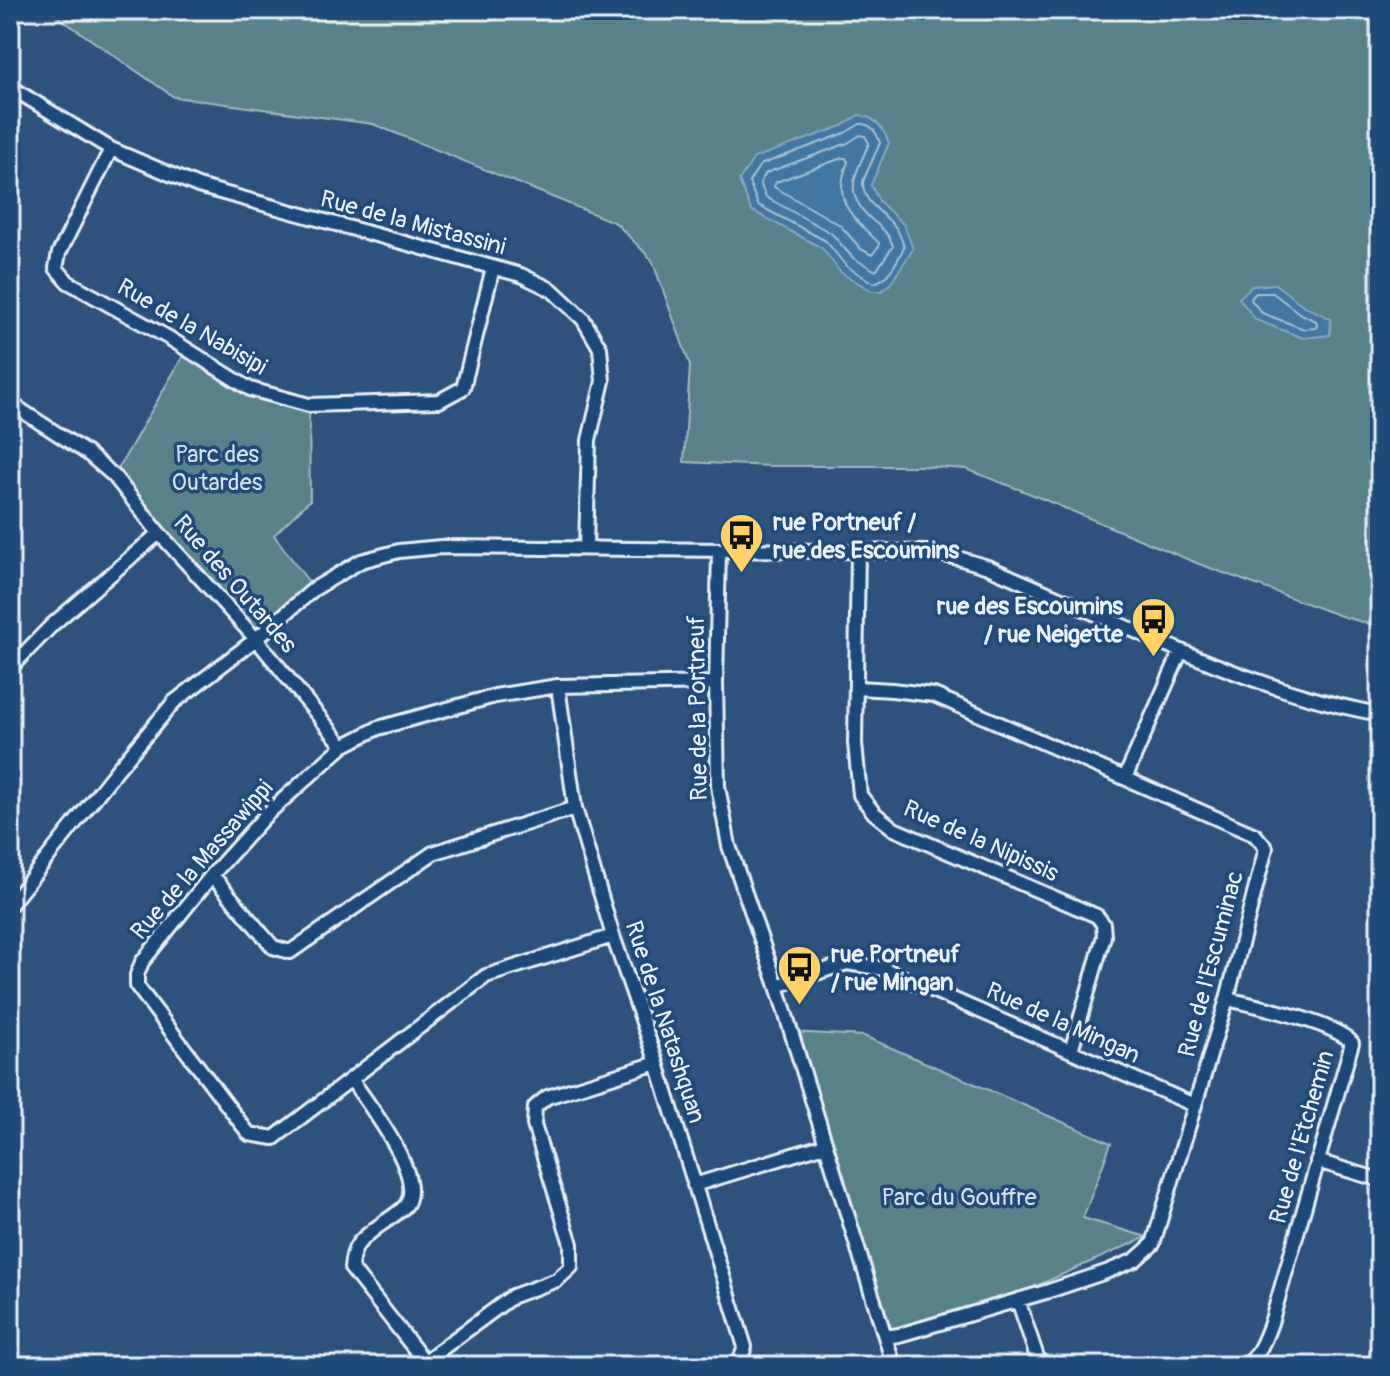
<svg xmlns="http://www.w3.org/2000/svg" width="1390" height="1376" viewBox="0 0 1390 1376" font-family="Pangolin,sans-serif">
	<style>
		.green { fill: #588289; stroke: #a0bac0; stroke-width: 2 }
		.water { fill: #42769f; stroke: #84a7c3; stroke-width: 2 }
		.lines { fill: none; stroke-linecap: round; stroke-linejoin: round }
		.shore { stroke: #a6c0d4; stroke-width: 2 }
		.minor-casing { stroke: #e8f1f8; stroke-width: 18 }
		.minor { stroke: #1f4a7a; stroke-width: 12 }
		.labels { text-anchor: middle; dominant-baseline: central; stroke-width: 7; stroke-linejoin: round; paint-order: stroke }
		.street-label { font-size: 24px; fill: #e8f1f8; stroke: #1f4a7a }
		.park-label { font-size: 24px; fill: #d2e0e7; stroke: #1f4a7a }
		.poi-label { font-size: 24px; font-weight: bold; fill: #e8f1f8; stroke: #1f4a7a; text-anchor: start }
	</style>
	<rect width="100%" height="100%" fill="#2d527c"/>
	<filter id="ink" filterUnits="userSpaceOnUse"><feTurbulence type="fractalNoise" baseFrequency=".0125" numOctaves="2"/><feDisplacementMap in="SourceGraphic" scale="16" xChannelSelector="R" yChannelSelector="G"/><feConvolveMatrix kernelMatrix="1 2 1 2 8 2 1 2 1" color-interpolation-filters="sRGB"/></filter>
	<g filter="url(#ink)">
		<path class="green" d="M48,10H1380V627L1341,616L1199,564L1031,494L966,469L920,466H772L684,462L690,365L652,260L616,223L373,124L174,97Z
			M187,349L250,389L309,405L310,500L274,535L314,589L256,639L114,476Z
			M790,1032L864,1036L1111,1143L1083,1218L1147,1237L1018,1294L888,1332Z"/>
		<path class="water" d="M859,115C876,117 883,128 889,143L871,185L879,201L904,225L913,249L891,283L882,291H872L840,272L822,248L751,210L739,180L754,158L842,126Z
			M1275,284L1304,306L1331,319L1330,335L1303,338L1256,320L1239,298L1252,286Z"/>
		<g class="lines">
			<path class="shore" d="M860,124C871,123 877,133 880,143L863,181C862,204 884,212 896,228C900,233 902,241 904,247C898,260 888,281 873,283L846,266L826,241L758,205L749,182L760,165L845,133Z
				M860,135L865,136L869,143C856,175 841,192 872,220C882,228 889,234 893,246L876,271L853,258L831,233L766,197L760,183L766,173L848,143Z
				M842,158H846L848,162C831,202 852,216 879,243V246L872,255L861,249L840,225L774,187L776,182Z
				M1256,293H1273L1299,313L1316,321L1317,326L1315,328L1304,329L1262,313L1251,300L1252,297Z"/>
			<defs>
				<path id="minor" d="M10,87L111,149L198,186L521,275L552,290L583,319L600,348L603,381L589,440L586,548
					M111,149L59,253L56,268L68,282L169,338L250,389L309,405L439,401L463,388L493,268
					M10,403L87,453L114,476L159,533L256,639L343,746
					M719,551L716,683L718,786L729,846L777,986L894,1366
					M858,552L855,743L860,795L874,813L894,829L1097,916L1103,924L1104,936L1071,1051
					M10,668L52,625L159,533
					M558,686L575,808L613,936L657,1063L745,1347L739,1362L735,1366
					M857,688L892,690L934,695L1255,835L1266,848L1227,999L1153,1244L1135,1260L1106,1272L1049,1291L899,1335L885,1337
					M1125,778L1181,651
					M212,875L273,947L290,952L433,853L575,808
					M10,905L116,771L174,702L256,639L314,589L361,561L399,551L441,547L927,552L958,558L988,567C1037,588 1086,610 1135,631C1214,666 1295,699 1380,714
					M613,936L486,976L274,1138L249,1134L137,986V975L142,962L212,875L267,814L343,746L378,728L495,696L558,686L716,683
					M777,986L847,963L884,969L1194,1105
					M1227,999C1254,1005 1336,1023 1352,1043L1271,1323C1265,1339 1259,1355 1246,1366
					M351,1079C368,1104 426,1176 406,1205C400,1213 383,1222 376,1228C359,1241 353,1245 351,1268L428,1366
					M1317,1161L1380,1180
					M694,1185L825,1145
					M1018,1300L1040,1366
					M424,1362L513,1296L557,1280L571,1267V1244L534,1125L535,1107L547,1097L657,1063"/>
			</defs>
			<use href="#minor" class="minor-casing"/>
			<use href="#minor" class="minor"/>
		</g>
	</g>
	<defs>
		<symbol id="bus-pin" viewBox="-11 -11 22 30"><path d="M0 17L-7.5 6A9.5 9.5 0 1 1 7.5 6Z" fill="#ffd166" stroke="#1f4a7a"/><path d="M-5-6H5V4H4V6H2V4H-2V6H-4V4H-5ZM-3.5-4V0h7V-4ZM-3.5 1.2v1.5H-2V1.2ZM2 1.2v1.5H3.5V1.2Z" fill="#111"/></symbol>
	</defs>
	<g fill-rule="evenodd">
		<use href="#bus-pin" x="716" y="510" width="51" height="69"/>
		<use href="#bus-pin" x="1128" y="594" width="51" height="69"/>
		<use href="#bus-pin" x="774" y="942" width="51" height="69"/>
	</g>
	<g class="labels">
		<g class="street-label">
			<text transform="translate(413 223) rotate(15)">Rue de la Mistassini</text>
			<text transform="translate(192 327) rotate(30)">Rue de la Nabisipi</text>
			<text transform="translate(235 584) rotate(49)">Rue des Outardes</text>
			<text transform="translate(698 708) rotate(-91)">Rue de la Portneuf</text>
			<text transform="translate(981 841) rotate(24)">Rue de la Nipissis</text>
			<text transform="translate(202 860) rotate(-49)">Rue de la Massawippi</text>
			<text transform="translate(1211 964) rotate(-75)">Rue de l'Escuminac</text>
			<text transform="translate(665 1022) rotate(72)">Rue de la Natashquan</text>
			<text transform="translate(1063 1023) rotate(24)">Rue de la Mingan</text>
			<text transform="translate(1302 1137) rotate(-74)">Rue de l'Etchemin</text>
		</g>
		<g class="park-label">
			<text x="217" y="454">Parc des<tspan x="217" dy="28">Outardes</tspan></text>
			<text x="959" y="1197">Parc du Gouffre</text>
		</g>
		<g class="poi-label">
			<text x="773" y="522">rue Portneuf /<tspan x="773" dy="28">rue des Escoumins</tspan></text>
			<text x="1123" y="606" text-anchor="end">rue des Escoumins<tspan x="1123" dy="28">/ rue Neigette</tspan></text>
			<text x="831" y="954">rue Portneuf<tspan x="831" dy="28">/ rue Mingan</tspan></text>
		</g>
	</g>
	<rect width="1390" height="1376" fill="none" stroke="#1f4a7a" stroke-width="40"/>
	<rect x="20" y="20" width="1350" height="1336" fill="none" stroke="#e8f1f8" stroke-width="3" filter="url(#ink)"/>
</svg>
